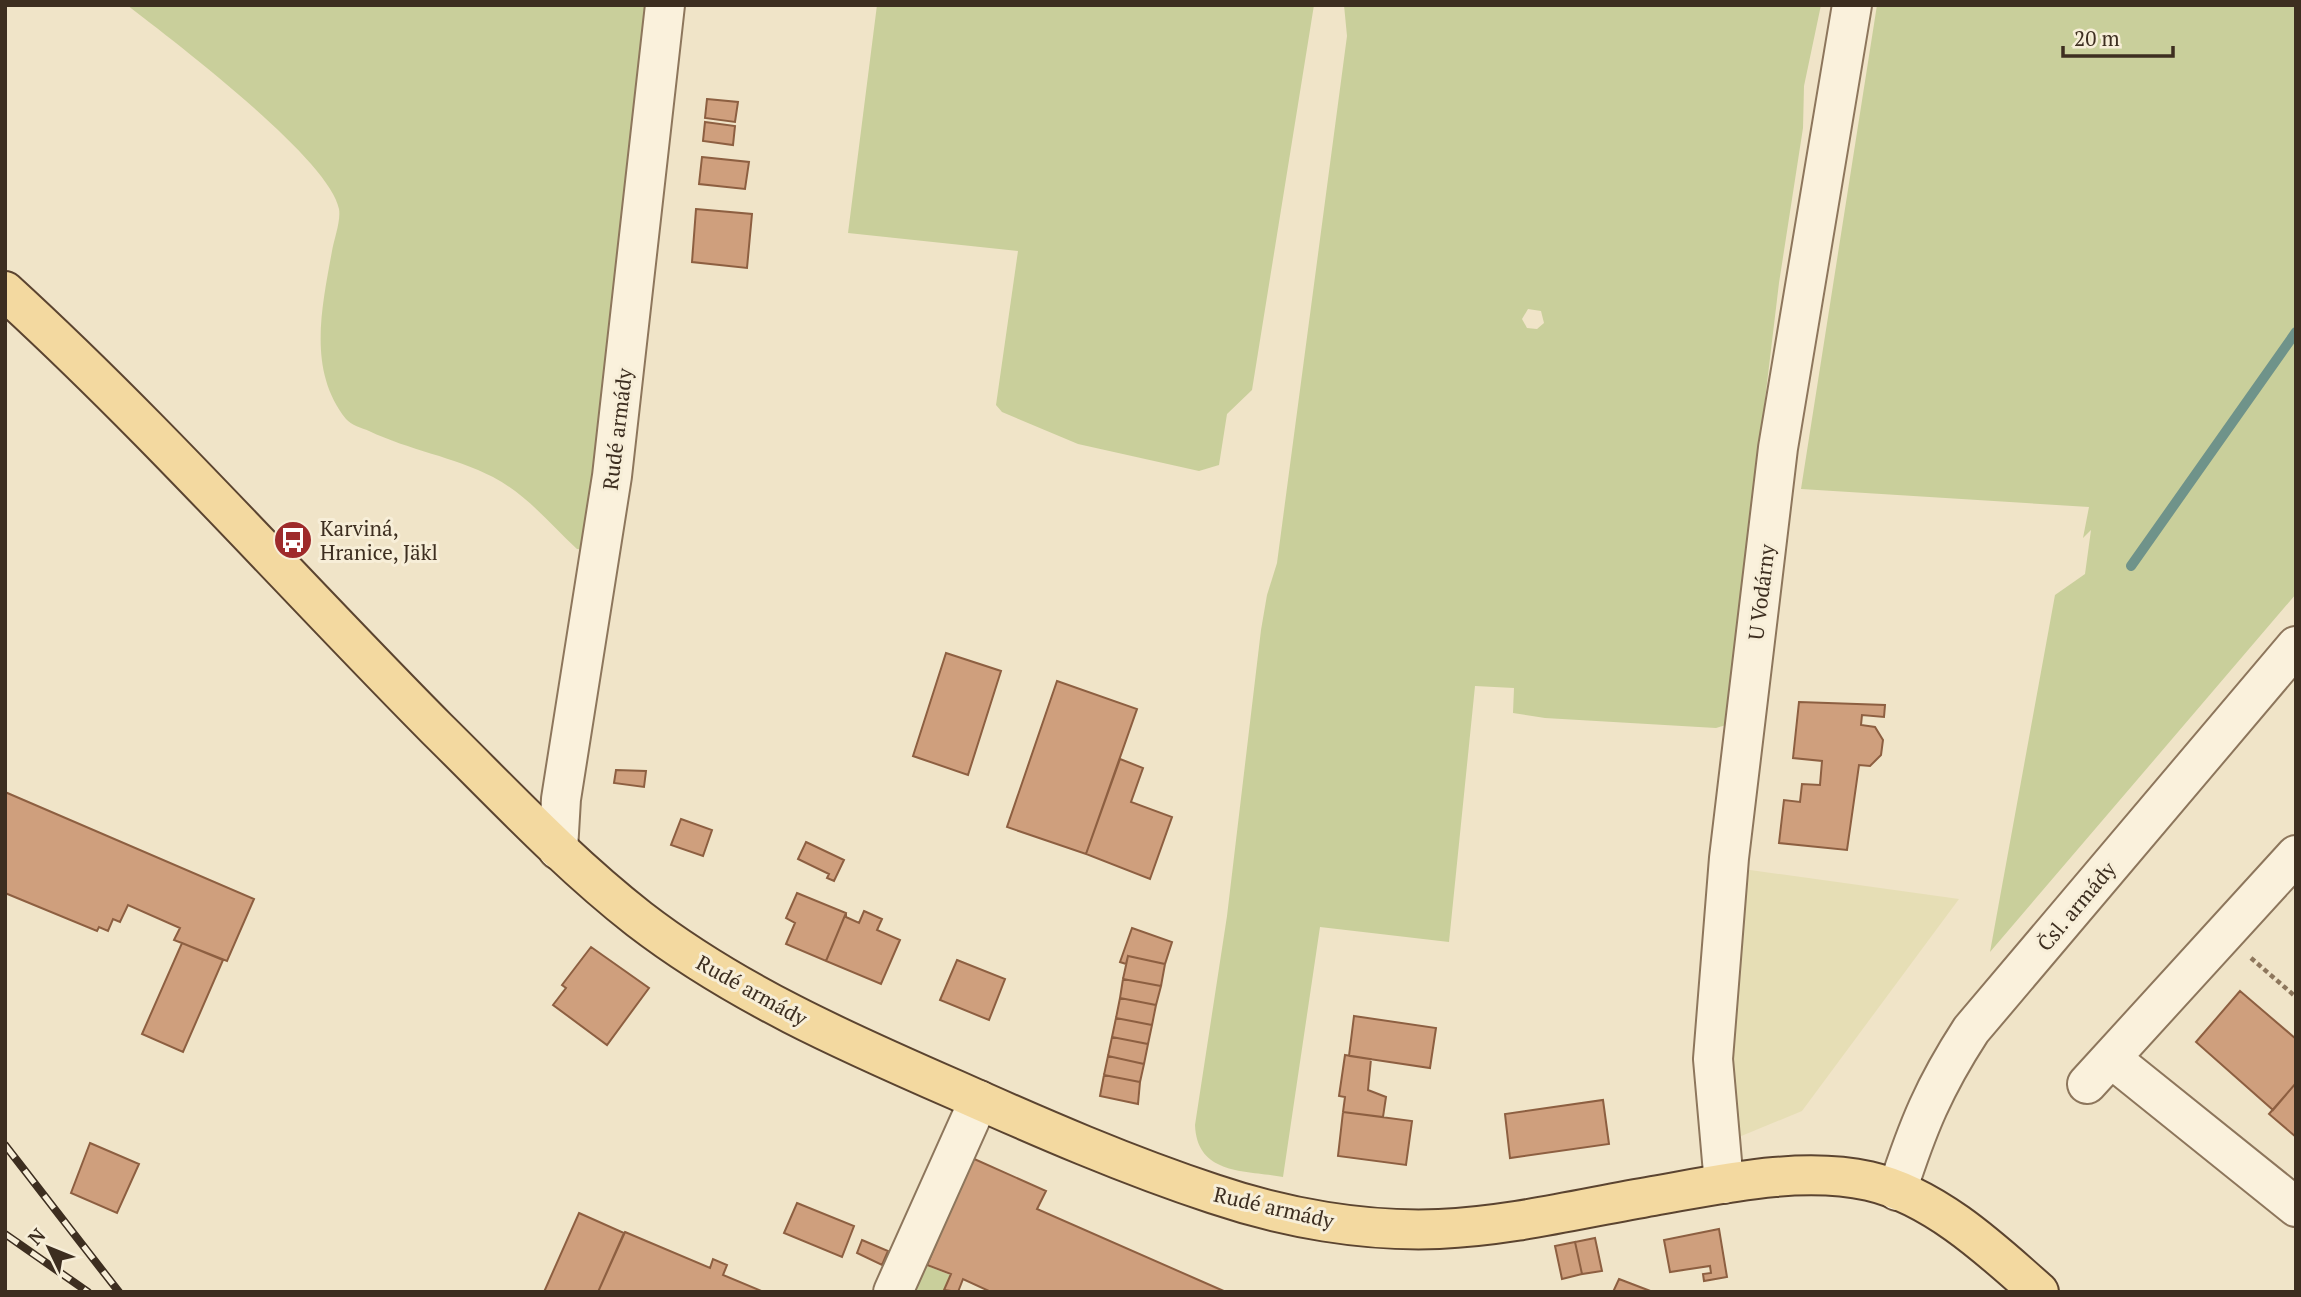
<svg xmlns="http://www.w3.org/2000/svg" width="2301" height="1297" viewBox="0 0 2301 1297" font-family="'PT Serif',serif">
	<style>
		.farmland { fill: #e6deb5 }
		.green { fill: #c9cf9b; fill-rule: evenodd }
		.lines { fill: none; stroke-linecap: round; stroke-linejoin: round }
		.stream { stroke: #6f938a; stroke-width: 10 }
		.building { fill: #cf9f7d; stroke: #8d5f41; stroke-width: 2 }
		.minor-casing { stroke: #8d765c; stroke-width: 42 }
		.major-casing { stroke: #5b4430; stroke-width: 42 }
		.path { stroke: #8d765c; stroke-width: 4.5; stroke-dasharray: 5 3.5; stroke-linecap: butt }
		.minor { stroke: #faf1dc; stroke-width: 38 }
		.major { stroke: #f3d9a0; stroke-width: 38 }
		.rail-casing { stroke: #3d2e20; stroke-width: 8 }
		.rail { stroke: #f7eed8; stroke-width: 5; stroke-dasharray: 16; stroke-linecap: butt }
		.labels { text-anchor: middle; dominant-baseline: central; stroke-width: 6; stroke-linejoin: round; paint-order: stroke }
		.street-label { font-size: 21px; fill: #3d2e20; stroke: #f7eed8 }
		.poi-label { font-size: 21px; fill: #3d2e20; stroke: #f7eed8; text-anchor: start }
	</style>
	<rect width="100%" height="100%" fill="#f0e4c8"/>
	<path class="farmland" d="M1743,869L1959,899L1802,1111L1734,1139L1728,1076Z"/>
	<path class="green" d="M127,5H653L588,550L577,549C549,523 527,495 493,477C454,457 409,450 369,431C362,428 351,425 346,419C307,370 322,307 332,251C334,239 341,221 339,209C330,159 171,39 127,5Z
		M877,5H1314L1252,390L1227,414L1219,465L1199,471L1078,444L1002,412L996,405L1018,251L848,233Z
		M1344,5H1821L1804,86L1803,128L1779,283L1726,725L1716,728L1545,718L1513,713L1514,688L1475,686L1449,942L1320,927L1283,1177C1244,1170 1197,1175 1195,1125L1227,916L1261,630L1267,595L1277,563L1347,36ZM1528,309L1541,311L1544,323L1537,329L1527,328L1522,319Z
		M1877,5H2296V594L1990,952L2055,595L2085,574L2091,530L2083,538L2089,507L1801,489Z
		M922,1264L953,1276L946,1292H913Z"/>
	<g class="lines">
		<path class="stream" d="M2131,566L2296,332"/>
	</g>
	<path class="building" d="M707,99L738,102L735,122L705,118Z
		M705,122L735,126L733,145L703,141Z
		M702,157L749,162L745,189L699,184Z
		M696,209L752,214L747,268L692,262Z
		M946,653L1001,671L968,775L913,756Z
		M1057,681L1137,709L1086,854L1007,827Z
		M1799,702L1885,705L1884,717L1862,715L1861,725L1875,727L1883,740L1881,755L1870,766L1859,765L1847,850L1779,843L1784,800L1800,802L1802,784L1820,785L1822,761L1793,758Z
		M1120,759L1143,768L1131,802L1172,817L1150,879L1086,854Z
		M616,770L646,771L644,787L614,783Z
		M5,792L254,899L227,961L174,940L180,928L128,905L120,922L113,919L108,931L99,927L97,931L5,893Z
		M681,819L712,830L703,856L671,845Z
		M806,842L844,860L834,881L827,878L829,874L798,859Z
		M797,893L846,913L826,961L786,944L795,923L786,918Z
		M864,911L882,919L877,930L900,940L881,984L826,961L846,913V917L859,923Z
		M1132,928L1172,942L1165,964L1128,956L1126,964L1120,962Z
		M182,943L223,960L183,1052L142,1034Z
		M591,947L649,988L607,1045L553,1005L566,988L562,985Z
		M1128,956L1165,964L1161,986L1123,979Z
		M957,960L1005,979L989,1020L940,1000Z
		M1123,979L1161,986L1156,1005L1120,998Z
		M2240,991L2296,1039V1083L2273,1110L2196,1042Z
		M1120,998L1156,1005L1152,1025L1116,1018Z
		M1354,1016L1436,1028L1430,1068L1349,1056Z
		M1116,1018L1152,1025L1148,1044L1112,1037Z
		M1112,1037L1148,1044L1144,1064L1108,1056Z
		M1345,1055L1371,1059L1368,1090L1386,1097L1383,1117L1343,1112L1345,1097L1339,1096Z
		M1108,1056L1144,1064L1140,1082L1104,1075Z
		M1104,1075L1140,1082L1138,1104L1100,1096Z
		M2296,1083V1137L2269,1114Z
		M1603,1100L1609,1144L1510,1158L1505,1114Z
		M1343,1112L1412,1121L1406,1165L1338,1156Z
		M90,1143L139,1164L117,1213L71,1193Z
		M972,1158L1046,1191L1037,1209L1226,1292H991L963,1279L958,1292L944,1290L951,1274L927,1265Z
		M797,1203L854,1226L842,1257L784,1233Z
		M579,1213L624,1233L598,1292H544Z
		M1719,1229L1727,1277L1704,1281L1703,1274L1711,1273L1710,1266L1670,1272L1664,1240Z
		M625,1232L710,1268L713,1259L727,1265L723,1275L764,1292H598Z
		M1595,1238L1602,1271L1582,1274L1575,1242Z
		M862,1240L888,1251L882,1265L857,1253Z
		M1575,1242L1582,1274L1562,1279L1555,1246Z
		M1619,1279L1653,1292H1613Z"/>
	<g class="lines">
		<defs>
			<path id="minor" d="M558,850L561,799L612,476L665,5
				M2112,1059L2296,1207
				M2087,1084L2296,855
				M1724,1184L1713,1059L1729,858L1778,448L1852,5
				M1897,1191C1918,1126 1934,1087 1971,1030L2296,646
				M893,1292L979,1100"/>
			<path id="major" d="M5,291C157,430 293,584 437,729C503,794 566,862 639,919C735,993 846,1042 956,1090C1041,1128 1126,1165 1214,1194C1285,1218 1364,1232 1439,1229C1511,1226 1583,1208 1653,1196C1722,1184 1800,1166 1869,1181C1934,1196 1991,1249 2039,1292"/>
		</defs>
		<use href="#minor" class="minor-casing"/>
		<use href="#major" class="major-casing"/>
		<path class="path" d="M2251,958L2296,997"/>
		<use href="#minor" class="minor"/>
		<use href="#major" class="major"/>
		<defs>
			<path id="rail" d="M5,1145L119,1292
				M5,1234L88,1292"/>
		</defs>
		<use href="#rail" class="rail-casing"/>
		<use href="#rail" class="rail"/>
	</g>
	<defs>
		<symbol id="bus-disc" viewBox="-11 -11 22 22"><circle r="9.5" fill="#9e2a2b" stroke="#f7eed8"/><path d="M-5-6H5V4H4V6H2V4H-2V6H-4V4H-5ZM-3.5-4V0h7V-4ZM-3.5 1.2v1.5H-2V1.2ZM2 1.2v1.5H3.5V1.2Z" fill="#fff"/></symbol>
	</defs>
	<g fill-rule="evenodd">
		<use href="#bus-disc" x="271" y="518" width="44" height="44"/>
	</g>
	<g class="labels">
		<g class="street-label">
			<text transform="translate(617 429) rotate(-83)">Rudé armády</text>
			<text transform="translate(1761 592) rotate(-83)">U Vodárny</text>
			<text transform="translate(2076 906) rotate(-50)">Čsl. armády</text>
			<text transform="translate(752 990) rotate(29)">Rudé armády</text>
			<text transform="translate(1274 1207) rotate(13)">Rudé armády</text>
		</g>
		<g class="poi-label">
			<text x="320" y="528">Karviná,<tspan x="320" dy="24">Hranice, Jäkl</tspan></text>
		</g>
	</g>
	<rect width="2301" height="1297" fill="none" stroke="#3d2e20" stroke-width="14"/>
	<g transform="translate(49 1248) rotate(313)" stroke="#f7eed8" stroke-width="5" paint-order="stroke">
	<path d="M0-5L12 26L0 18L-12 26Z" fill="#3d2e20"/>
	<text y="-10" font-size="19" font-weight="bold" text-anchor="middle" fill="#3d2e20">N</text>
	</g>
	<path d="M2063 46v10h110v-10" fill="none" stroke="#3d2e20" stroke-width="3.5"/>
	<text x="2074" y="46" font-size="21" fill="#3d2e20" stroke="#f7eed8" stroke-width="5" paint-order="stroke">20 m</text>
</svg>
